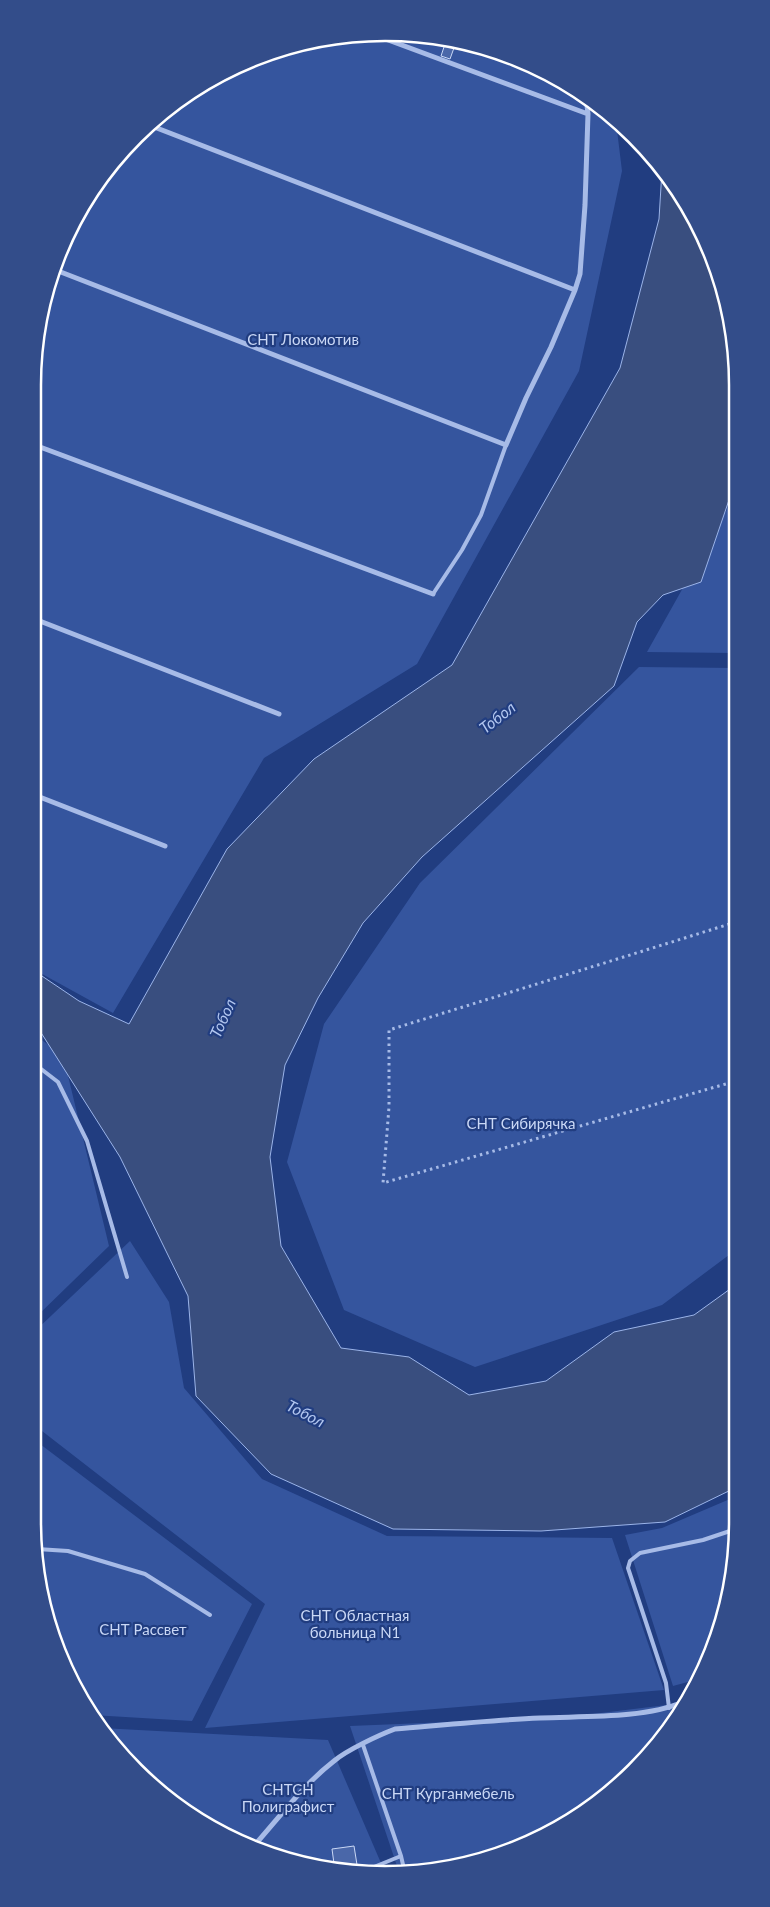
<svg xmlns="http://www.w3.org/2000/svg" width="770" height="1907" viewBox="0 0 770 1907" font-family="Lato,sans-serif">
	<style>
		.green { fill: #35559e }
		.water { fill: #394e7f; stroke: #9bb4e9 }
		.building { fill: #4a67a9; stroke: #cad8f6 }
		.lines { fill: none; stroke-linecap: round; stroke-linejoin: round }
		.path { stroke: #a7bbe7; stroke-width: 3; stroke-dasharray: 2.5 4; stroke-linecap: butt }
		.lane { stroke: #a7bbe7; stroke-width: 4 }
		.street { stroke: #a7bbe7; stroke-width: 5 }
		.labels { text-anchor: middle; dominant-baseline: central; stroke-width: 4.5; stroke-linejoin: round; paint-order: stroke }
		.park-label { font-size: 15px; fill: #cad8f6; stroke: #213d80 }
		.water-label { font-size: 16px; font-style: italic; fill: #b2c6ef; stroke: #213d80 }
		.rim { fill: none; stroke: #fff; stroke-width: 2.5 }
	</style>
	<rect width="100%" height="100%" fill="#213d80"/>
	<path class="green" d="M362,33L431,35L498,51L581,92L616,122L622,171L579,371L417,664L264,758L113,1013L33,969V385L51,272L80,209L120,153L170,106L229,69L293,45Z
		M735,495V653L647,652Z
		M639,667L735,668L737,1249L662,1305L475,1367L344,1310L287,1162L324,1024L420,883Z
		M33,1034L63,1055L109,1246L33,1320Z
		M130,1241L169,1302L184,1388L262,1479L387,1536L612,1538L664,1690L205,1728L265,1604L33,1424V1333Z
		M32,1438L252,1604L192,1721L92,1715L80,1698L51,1636L33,1522Z
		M737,1496V1522L719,1635L695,1680L673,1686L625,1535L662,1528Z
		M683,1703L664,1737L618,1787L561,1827L454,1868L398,1869L350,1726L568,1717Z
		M101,1728L328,1740L384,1870L339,1871L272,1856L209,1827L120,1754Z"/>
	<path class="water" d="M662,170L701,229L734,339L735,494L729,500L701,582L663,595L637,622L614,686L422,857L363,923L318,998L285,1065L270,1157L281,1246L341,1348L409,1357L469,1395L546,1381L614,1332L694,1315L737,1284V1487L665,1522L541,1531L393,1529L271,1474L196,1396L188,1296L120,1157L33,1020V970L79,1001L129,1024L227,849L314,759L452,665L620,368L659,219Z"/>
	<path class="building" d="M446,41L455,45L450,59L441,56Z
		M354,1846L358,1871H335L332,1849Z"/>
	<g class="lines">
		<path class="path" d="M736,922L389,1030V1107L383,1183L736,1081"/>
		<path class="lane" d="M433,594L462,550L481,515L506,445
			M32,1062L58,1082L87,1141L127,1277
			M37,1549L68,1551L145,1574L210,1615
			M669,1708L666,1683L628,1568L630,1561L640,1553L703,1540L736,1529
			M363,1745L401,1856L364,1871
			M401,1856L404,1869"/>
		<path class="street" d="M372,34L588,114
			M149,125L575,290
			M53,269L506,445L526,398L551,347L575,290L580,274L585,205L588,114L586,96
			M32,444L433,594
			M32,618L279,714
			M32,794L165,846
			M253,1847C279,1818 303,1785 334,1761C347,1750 379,1735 395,1729C443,1725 491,1720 540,1718C583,1716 644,1719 683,1702"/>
	</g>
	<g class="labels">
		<g class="park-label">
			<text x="303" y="339">СНТ Локомотив</text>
			<text x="521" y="1123">СНТ Сибирячка</text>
			<text x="355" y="1615">СНТ Областная<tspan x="355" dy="17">больница N1</tspan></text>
			<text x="143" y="1629">СНТ Рассвет</text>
			<text x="288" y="1789">СНТСН<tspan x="288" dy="17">Полиграфист</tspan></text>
			<text x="448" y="1793">СНТ Курганмебель</text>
		</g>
		<g class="water-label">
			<text transform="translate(497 717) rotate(-38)">Тобол</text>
			<text transform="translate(222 1018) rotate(-66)">Тобол</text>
			<text transform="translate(306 1413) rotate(27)">Тобол</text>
		</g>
	</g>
	<path d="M0 0H770V1907H0ZM385 41H385A344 344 0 0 1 729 385V1522A344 344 0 0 1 385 1866H385A344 344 0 0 1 41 1522V385A344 344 0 0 1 385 41Z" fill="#334d8a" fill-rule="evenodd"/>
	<path class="rim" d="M385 41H385A344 344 0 0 1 729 385V1522A344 344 0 0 1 385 1866H385A344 344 0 0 1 41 1522V385A344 344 0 0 1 385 41Z"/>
</svg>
